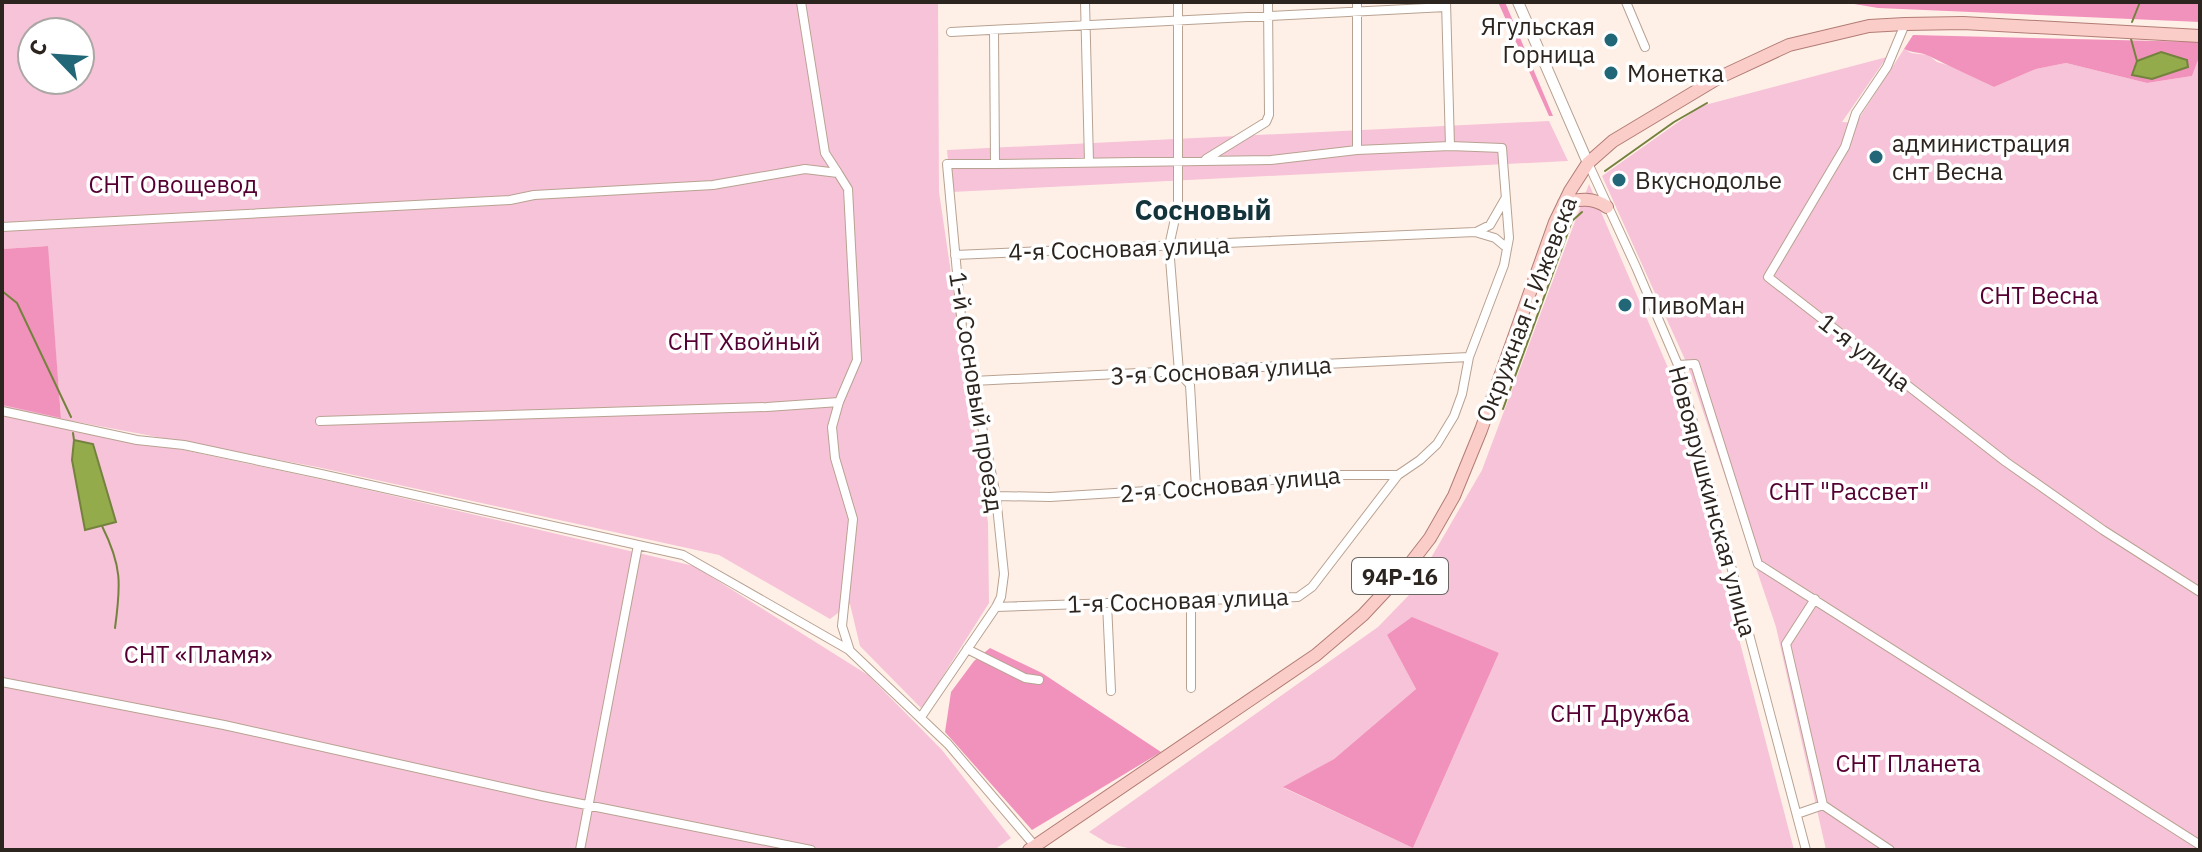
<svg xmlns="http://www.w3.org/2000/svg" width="2202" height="852" viewBox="0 0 2202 852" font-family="'IBM Plex Sans',sans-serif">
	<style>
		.green { fill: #f7c3d8; fill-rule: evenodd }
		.forest { fill: #f192bc }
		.water { fill: #93ab4b; stroke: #74823e; stroke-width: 2 }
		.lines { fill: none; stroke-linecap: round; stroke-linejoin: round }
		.stream { stroke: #74823e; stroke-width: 2 }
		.minor-casing { stroke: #b8a292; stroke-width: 10 }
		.tertiary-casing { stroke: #b8a292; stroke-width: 12 }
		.primary-casing { stroke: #b17c75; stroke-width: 14 }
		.minor { stroke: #fff; stroke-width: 8 }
		.tertiary { stroke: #fff; stroke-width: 10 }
		.primary { stroke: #fbcdc8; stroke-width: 12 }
		.poi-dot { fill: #226778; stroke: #fff; stroke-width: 3 }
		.labels { text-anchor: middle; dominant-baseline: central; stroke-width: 7; stroke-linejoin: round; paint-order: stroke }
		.shield { fill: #fff; stroke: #6b6662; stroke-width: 2 }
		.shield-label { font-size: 22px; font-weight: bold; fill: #2c241e }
		.poi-label { font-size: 24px; fill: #2c241e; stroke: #fff; text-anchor: start }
		.park-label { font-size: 24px; fill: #550032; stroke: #fff }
		.street-label { font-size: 24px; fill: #2c241e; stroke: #fff }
		.quarter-label { font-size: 28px; font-weight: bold; fill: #14343c; stroke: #fff }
	</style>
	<rect width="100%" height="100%" fill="#fff0e7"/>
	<path class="green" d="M2,2H938L939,192L988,523L989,603L922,709L860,646L850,604L830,619L719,555L317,467L72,421L132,439L347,485L694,566L868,675L942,750L1011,838L994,850H2V405L61,417L47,246L2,249ZM32,32H80V80H32Z
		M1904,49L1911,53L1928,55L1937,62L1951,66L1994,87L2036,69L2066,63L2147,83L2192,76L2200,55V850H1826L1776,627L1687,364L1602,176L1701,106L1887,57L1842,122L1856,123Z
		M1549,121L1568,161L951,192L947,150Z
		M1589,184L1669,370L1794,850H1137L1109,844L1089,832L1378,627L1410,594L1482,470ZM1387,635L1499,653L1413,848L1284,788L1334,759L1416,689Z"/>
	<path class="forest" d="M1498,2H1505L1553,116H1549Z
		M1842,2H2200V22L1878,8Z
		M1913,35L2200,42V55L2192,76L2147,83L2066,63L2036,69L1994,87C1972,77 1950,66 1929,56C1921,52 1912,53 1904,49Z
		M48,246L61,418L2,405V249Z
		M1412,617L1499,653L1413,848L1283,787L1334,759L1416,689L1387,635Z
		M990,648L1042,673L1161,752L1032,830L945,732L951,692L974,661Z"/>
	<path class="water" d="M2161,52L2187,60L2188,67L2152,79L2132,75L2137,61Z
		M74,440L93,444L116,522L85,530L72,460Z"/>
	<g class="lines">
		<path class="stream" d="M2132,22L2140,2
			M2131,39L2137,61
			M1605,171L1674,122L1707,103
			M2,291L17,303L71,417
			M1503,409L1572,221L1582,212
			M73,433L74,440
			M102,526C122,566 121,584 115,628"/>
		<defs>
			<path id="minor" d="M801,2L825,153L838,173
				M1085,2L1089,162
				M1178,2V205L1169,246L1179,372L1190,385L1196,488
				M1357,2V150
				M1626,2L1645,47
				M1905,24L1887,67L1856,113L1845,147L1768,277L2006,462L2103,530L2200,592
				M951,32L1446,7
				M1206,159L1266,122L1269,115L1268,2
				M1588,163L1636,267L1678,365L1806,850
				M995,164L1271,160L1357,150L1450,146
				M2,227L510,200L534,195L713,185L805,169L838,173L848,189L857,360L839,402L832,427L835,458L853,519L842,626L850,651L948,744L1035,846
				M1476,232L1490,225L1505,199
				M955,255L1475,232L1495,238L1507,248
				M1678,365L1695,364L1758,564L2200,845
				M973,381L1469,357
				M2,411L137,440L184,445L321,474L638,545
				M320,421L767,407L839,402
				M996,496L1050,497L1196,488L1319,475H1398L1420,460L1437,444L1454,416L1462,394L1469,357L1504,265L1509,238L1502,148L1450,146L1446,2
				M1815,599L1786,644L1823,805
				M1191,601V688
				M1107,603L1111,691
				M996,607L1298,597L1312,587L1398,475
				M967,649L1025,678L1039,680
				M2,682L224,725L542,796L811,850
				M921,717L996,607L1001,597L1004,574L996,496L962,327L947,164H995L994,30
				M1797,814L1823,805L1890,850
				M580,850L638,545L683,555L849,650"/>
			<path id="tertiary" d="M1518,2L1588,163"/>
			<path id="primary" d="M1564,203C1579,199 1593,197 1607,207
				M1029,850L1316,655L1363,615L1406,569L1430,538L1454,496L1481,430L1555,222L1570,191L1588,163L1613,141L1718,78L1789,45L1869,26L1905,24L1963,23L2200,36"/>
		</defs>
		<use href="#minor" class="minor-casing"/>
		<use href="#tertiary" class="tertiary-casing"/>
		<use href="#primary" class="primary-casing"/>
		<use href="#minor" class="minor"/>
		<use href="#tertiary" class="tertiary"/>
		<use href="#primary" class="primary"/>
	</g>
	<g class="poi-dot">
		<circle cx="1611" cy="40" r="8"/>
		<circle cx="1611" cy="73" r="8"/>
		<circle cx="1876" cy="157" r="8"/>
		<circle cx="1619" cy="180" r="8"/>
		<circle cx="1625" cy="305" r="8"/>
	</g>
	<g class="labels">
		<rect class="shield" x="1352" y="558" width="96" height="36" rx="6"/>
		<g class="shield-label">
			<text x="1400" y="576">94Р-16</text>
		</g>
		<g class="poi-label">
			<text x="1595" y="26" text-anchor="end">Ягульская<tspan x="1595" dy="28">Горница</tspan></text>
			<text x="1627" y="73">Монетка</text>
			<text x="1892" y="143">администрация<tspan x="1892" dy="28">снт Весна</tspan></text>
			<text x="1635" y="180">Вкуснодолье</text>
			<text x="1641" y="305">ПивоМан</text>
		</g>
		<g class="park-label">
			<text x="173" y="184">СНТ Овощевод</text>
			<text x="2039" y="295">СНТ Весна</text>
			<text x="744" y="341">СНТ Хвойный</text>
			<text x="1849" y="491">СНТ "Рассвет"</text>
			<text x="198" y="654">СНТ «Пламя»</text>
			<text x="1620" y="713">СНТ Дружба</text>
			<text x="1908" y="763">СНТ Планета</text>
		</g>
		<g class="street-label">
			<text transform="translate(1119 248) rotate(-2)">4-я Сосновая улица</text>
			<text transform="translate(1526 309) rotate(-69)">Окружная г. Ижевска</text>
			<text transform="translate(1865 352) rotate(38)">1-я улица</text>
			<text transform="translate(1221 370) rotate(-3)">3-я Сосновая улица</text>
			<text transform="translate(977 392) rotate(81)">1-й Сосновый проезд</text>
			<text transform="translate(1230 484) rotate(-5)">2-я Сосновая улица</text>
			<text transform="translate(1713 501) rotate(75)">Новоярушкинская улица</text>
			<text transform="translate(1178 600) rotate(-2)">1-я Сосновая улица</text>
		</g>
		<g class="quarter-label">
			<text x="1203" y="209">Сосновый</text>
		</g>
	</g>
	<rect width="2202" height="852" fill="none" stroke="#2c241e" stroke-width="8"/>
	<g transform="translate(56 56) rotate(295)"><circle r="38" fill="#ffffff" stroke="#aba7a5" stroke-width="2"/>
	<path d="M0-6L14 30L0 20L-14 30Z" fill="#226778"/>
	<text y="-12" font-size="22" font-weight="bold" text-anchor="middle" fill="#2c241e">С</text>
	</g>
</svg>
